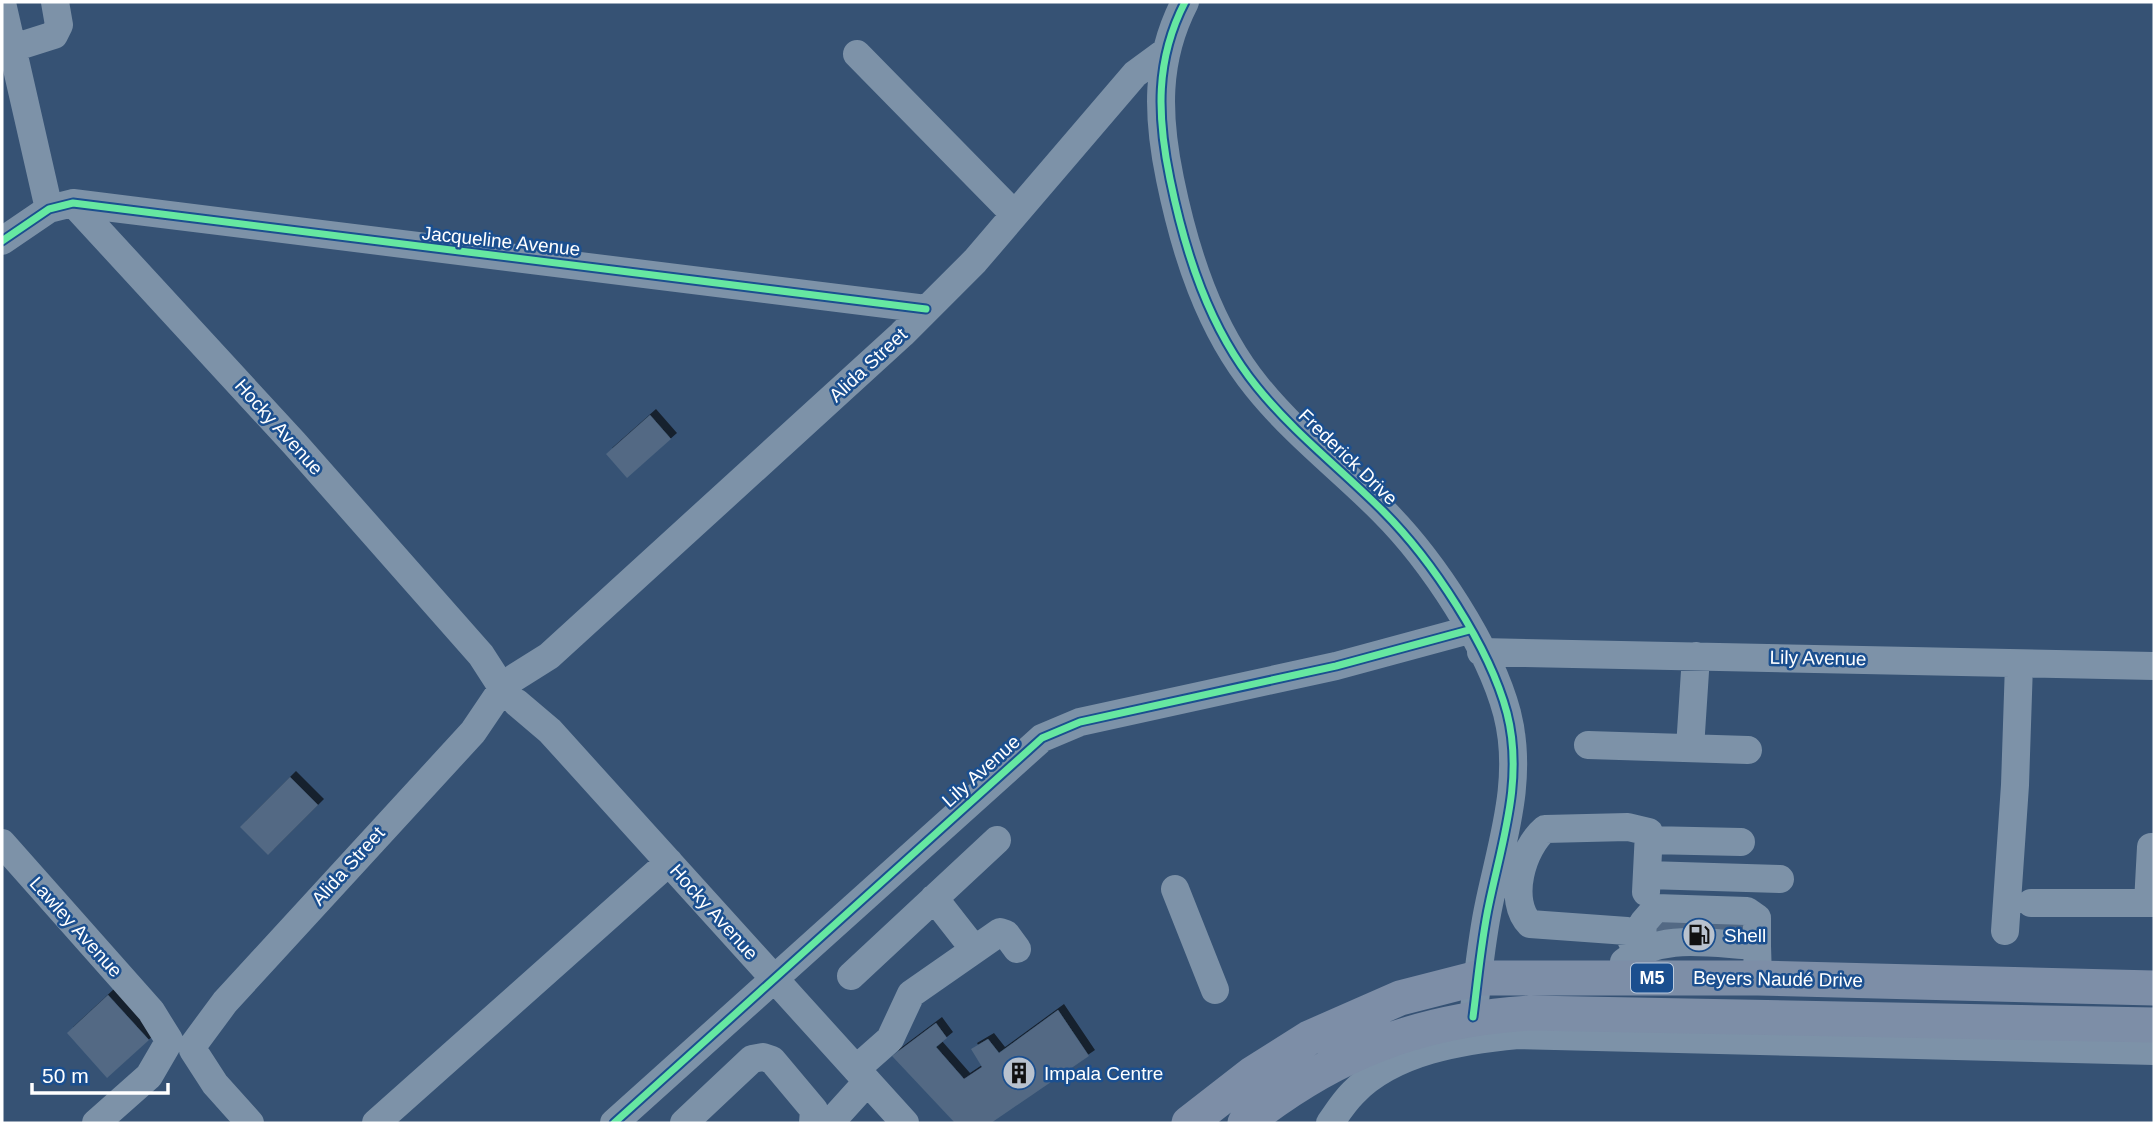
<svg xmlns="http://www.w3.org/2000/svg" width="2156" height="1125" viewBox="0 0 2156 1125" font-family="Helvetica,sans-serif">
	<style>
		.building { fill: #526984; filter: url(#shadow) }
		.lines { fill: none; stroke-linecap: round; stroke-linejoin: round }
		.minor { stroke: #7d92a8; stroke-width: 28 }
		.major { stroke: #7d8ea7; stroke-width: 35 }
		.cycleway-casing { stroke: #1b4f8f; stroke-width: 11 }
		.cycleway { stroke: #66e7a1; stroke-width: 7 }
		.labels { text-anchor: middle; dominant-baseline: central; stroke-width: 5; stroke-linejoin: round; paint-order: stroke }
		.shield { fill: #1b4f8f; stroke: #bbcadd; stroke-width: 2 }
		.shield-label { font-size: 18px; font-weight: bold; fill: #fff }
		.street-label { font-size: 19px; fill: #fff; stroke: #1b4f8f }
		.poi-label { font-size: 19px; fill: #fff; stroke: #1b4f8f; text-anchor: start }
	</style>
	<defs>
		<filter id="shadow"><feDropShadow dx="6" dy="-6" stdDeviation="0" flood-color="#0009"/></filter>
	</defs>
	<rect width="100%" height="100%" fill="#365274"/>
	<path class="building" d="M650,415L671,439L627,478L606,454Z
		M290,777L318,805L268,855L240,827Z
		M1650,921L1751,924L1750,944L1650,941Z
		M108,995L149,1040L107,1078L67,1033Z
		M1058,1010L1089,1056L991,1123H955L892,1056L936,1023L947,1038L936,1047L964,1079L982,1067L971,1049L988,1039L999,1053Z"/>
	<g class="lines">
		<path class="minor" d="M1185,2C1155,60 1157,116 1170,179C1185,252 1209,328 1257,387C1294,433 1341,469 1383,511C1432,560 1489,646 1507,713C1524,779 1502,841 1489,904C1481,941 1478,979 1473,1017
			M2,3L49,209
			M13,48L54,35L59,25L55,2
			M857,54L1014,214
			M73,203L294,443L481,655L501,686
			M2,241L49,209L73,203L926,309
			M1481,652L2154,666
			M514,678L549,656L902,334L975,261L1135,74L1165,52
			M517,703L550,731L905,1123
			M1588,745L1748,750
			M1690,748L1696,656
			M1648,840L1741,842
			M2,843L151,1011L169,1040
			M1647,875L1780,879
			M1175,889L1215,990
			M934,898L974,949
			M2031,903H2154
			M2148,903L2151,847
			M2005,931L2015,785L2019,664
			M1641,950L1643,923L1656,908L1747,911L1757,918V946
			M1637,952L1627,931L1530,924C1507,901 1522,848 1545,829L1628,827L1649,832L1646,892
			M1624,962C1662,932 1711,944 1757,946L1758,978
			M851,976L997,840
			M194,1044L225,1002L473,732L500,692
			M193,1050L215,1084L250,1123
			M856,1069L890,1039L911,994L1000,932L1006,934L1017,949
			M96,1123L149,1076L167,1045
			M376,1123L669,862
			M614,1123L1042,738L1080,722L1336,666L1469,630
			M684,1123L752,1059L763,1057L772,1060L814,1110L813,1123
			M830,1123L867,1082
			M1330,1123C1337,1113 1344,1102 1353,1093C1393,1051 1463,1040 1518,1035L2154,1051"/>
		<path class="major" d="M1189,1123L1252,1074L1309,1038L1400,998L1478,978H1758L2154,988
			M1245,1123C1333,1053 1418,1020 1530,1013L2154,1025"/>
		<defs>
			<path id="cycleway" d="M1185,2C1155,60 1157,116 1170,179C1185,252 1209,328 1257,387C1294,433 1341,469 1383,511C1432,560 1489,646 1507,713C1524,779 1502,841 1489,904C1481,941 1478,979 1473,1017
				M2,241L49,209L73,203L926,309
				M614,1123L1042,738L1080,722L1336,666L1469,630"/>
		</defs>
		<use href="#cycleway" class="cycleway-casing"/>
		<use href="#cycleway" class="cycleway"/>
	</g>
	<defs>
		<symbol id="fuel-disc" viewBox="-11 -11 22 22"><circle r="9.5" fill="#b9c2ce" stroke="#1b4f8f"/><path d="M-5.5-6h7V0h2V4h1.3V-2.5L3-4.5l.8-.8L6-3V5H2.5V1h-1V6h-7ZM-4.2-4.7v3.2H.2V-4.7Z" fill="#111"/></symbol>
		<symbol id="building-disc" viewBox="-11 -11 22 22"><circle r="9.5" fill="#b9c2ce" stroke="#1b4f8f"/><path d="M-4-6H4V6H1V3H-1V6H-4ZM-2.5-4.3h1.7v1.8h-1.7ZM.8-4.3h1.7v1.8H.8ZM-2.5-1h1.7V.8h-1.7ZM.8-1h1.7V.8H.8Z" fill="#111"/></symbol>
	</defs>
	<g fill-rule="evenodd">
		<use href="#fuel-disc" x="1680" y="916" width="38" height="38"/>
		<use href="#building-disc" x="1000" y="1054" width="38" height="38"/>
	</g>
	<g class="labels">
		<rect class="shield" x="1631" y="963.5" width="42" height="29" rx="5"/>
		<g class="shield-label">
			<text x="1652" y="978">M5</text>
		</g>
		<g class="street-label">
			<text transform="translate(501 241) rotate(6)">Jacqueline Avenue</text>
			<text transform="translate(868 365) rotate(-43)">Alida Street</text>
			<text transform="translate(279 427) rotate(48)">Hocky Avenue</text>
			<text transform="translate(1348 457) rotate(44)">Frederick Drive</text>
			<text transform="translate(1818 658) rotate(1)">Lily Avenue</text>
			<text transform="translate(981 771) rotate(-42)">Lily Avenue</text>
			<text transform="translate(348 866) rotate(-48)">Alida Street</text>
			<text transform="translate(714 912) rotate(48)">Hocky Avenue</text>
			<text transform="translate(76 927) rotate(48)">Lawley Avenue</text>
			<text transform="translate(1778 979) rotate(1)">Beyers Naudé Drive</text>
		</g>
		<g class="poi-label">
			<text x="1724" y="935">Shell</text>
			<text x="1044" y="1073">Impala Centre</text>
		</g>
	</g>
	<rect width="2156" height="1125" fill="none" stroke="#ffffff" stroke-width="7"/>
	<path d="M32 1083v10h136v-10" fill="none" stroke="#ffffff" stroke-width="3.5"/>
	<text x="42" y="1083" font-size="21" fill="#ffffff" stroke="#1b4f8f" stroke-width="5" paint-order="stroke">50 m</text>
</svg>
